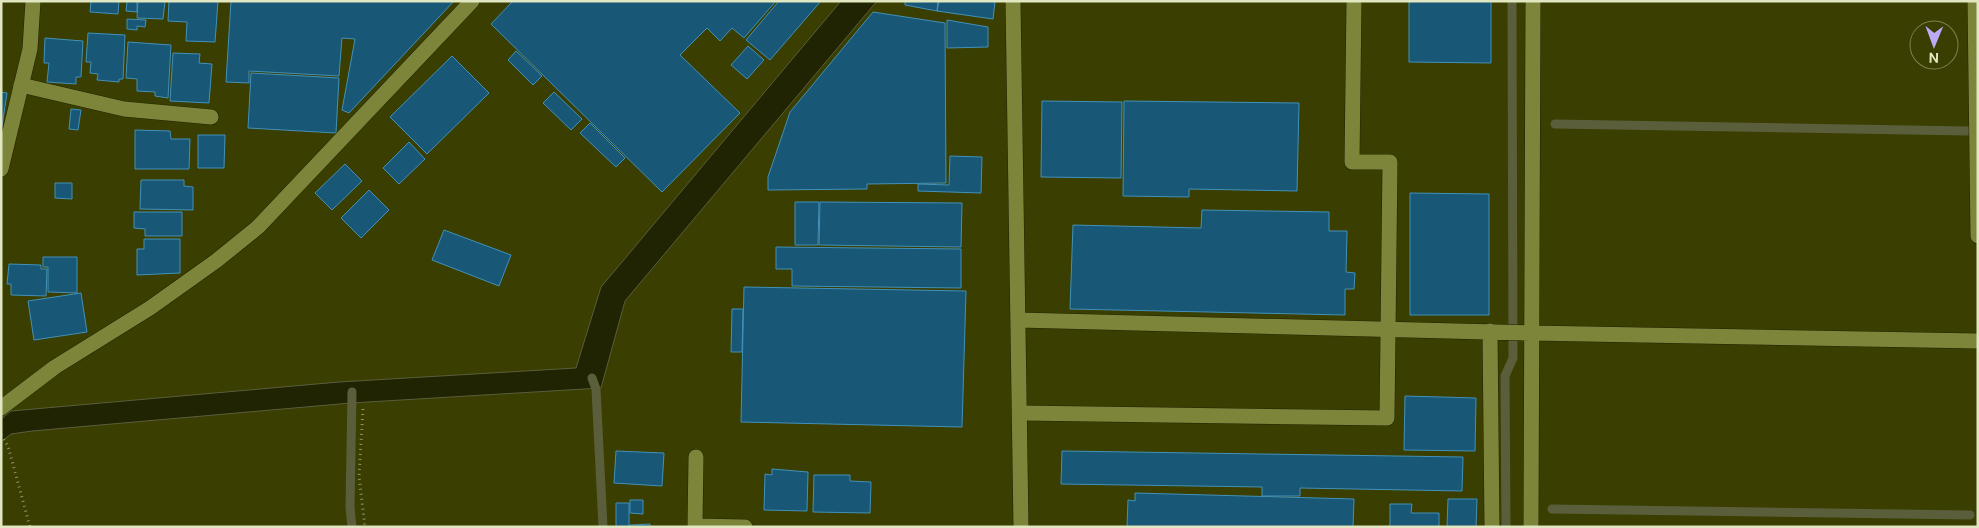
<svg xmlns="http://www.w3.org/2000/svg" width="1979" height="528" viewBox="0 0 1979 528" font-family="'DM Sans',sans-serif">
	<style>
		.water { fill: #212402; stroke: #5b5e3b }
		.lines { fill: none; stroke-linecap: round; stroke-linejoin: round }
		.stream { stroke: #5b5e3b; stroke-width: 9 }
		.building { fill: #185775; stroke: #4291ba }
		.lane-casing { stroke: #212400; stroke-width: 16 }
		.street-casing { stroke: #212400; stroke-width: 16 }
		.path { stroke: #8f9463; stroke-width: 3; stroke-dasharray: 1 4; stroke-linecap: butt }
		.lane { stroke: #7d853a; stroke-width: 15 }
		.street { stroke: #7d853a; stroke-width: 15 }
	</style>
	<rect width="100%" height="100%" fill="#3a3e00"/>
	<path class="water" d="M841,1H877L625,301L601,388L351,403L32,431L11,434L1,442V419L11,411L339,382L576,368L601,287Z"/>
	<g class="lines">
		<path class="stream" d="M1555,124L1967,131
			M592,378L596,389L603,527
			M352,392L350,507L352,527
			M1552,509L1970,515
			M1506,527L1505,376L1513,358L1512,1"/>
	</g>
	<path class="building" d="M91,1H119L118,14L90,12Z
		M127,1H137V12L126,11Z
		M138,1H165L163,19L137,18Z
		M169,1H218L215,42L186,41L187,22L168,21Z
		M231,1H454L349,113L342,110L355,39L342,38L339,76L249,71V83L226,82Z
		M513,1H776L744,38L732,28L720,41L707,28L680,55L740,113L662,192L491,24Z
		M779,1H821L770,60L746,40Z
		M905,1H938L937,11L905,5Z
		M939,1H995L993,19L937,11Z
		M1409,1H1491V63L1409,62Z
		M873,12L945,23L946,183L867,184V189L768,190V177L790,112Z
		M127,19L146,20L145,27L137,26V30L127,29Z
		M947,20L988,27V47L947,48Z
		M88,33L125,35L123,79H119V82L97,80L98,74L90,73L91,62H86Z
		M45,38L83,41L81,77H76V84L47,82L49,63H44Z
		M128,42L171,45L168,98L155,96V92L137,91V79L126,78Z
		M748,46L764,60L747,79L731,65Z
		M516,51L542,76L533,85L508,60Z
		M173,53L200,54L199,63L212,64L209,103L170,101Z
		M452,56L489,93L427,154L390,117Z
		M251,73L339,78L336,133L248,128Z
		M1,92L7,93L2,126H1Z
		M554,92L582,119L571,130L543,103Z
		M1042,101L1122,102L1121,178L1041,177Z
		M1124,101L1299,103L1297,191L1189,189V197L1123,196Z
		M71,109L81,110L78,130L69,129Z
		M590,123L625,158L616,167L580,133Z
		M135,130L170,131L171,139H190L189,169H135Z
		M198,135H225L224,168H198Z
		M409,142L425,159L399,184L383,168Z
		M950,156L982,157L981,193L918,191V184L949,185Z
		M345,164L362,181L332,210L315,193Z
		M141,180H184V186L193,187V210L140,209Z
		M55,183H72V199L55,198Z
		M369,190L389,210L361,238L341,218Z
		M1410,193L1489,194V315H1410Z
		M795,202H819L818,245H795Z
		M820,202L962,203L961,247L819,245Z
		M1202,210L1329,212V231H1347L1346,272L1355,273L1354,289H1345V315L1070,309L1073,225L1201,228Z
		M134,212H182V236H145V229L134,228Z
		M444,230L511,255L499,286L432,260Z
		M144,239H180V273L137,275V249H144Z
		M776,247L961,249V288L792,286V269H776Z
		M43,257H77V293L48,292V267H43Z
		M9,264L41,265V269H47L46,296L11,295V284H7Z
		M744,287L966,291L962,427L741,422Z
		M81,293L87,332L34,340L28,301Z
		M732,309H743L742,352H731Z
		M1405,396L1476,398L1475,451L1404,450Z
		M616,451L664,453L662,486L614,483Z
		M1062,451L1463,457L1462,491L1300,488V496H1262V487L1061,484Z
		M772,469L808,472L807,511L764,510L765,474L772,475Z
		M814,475H850V481L871,482L870,513L813,512Z
		M1135,493L1354,499L1353,527H1127L1128,500L1135,501Z
		M1448,499H1477L1476,527H1447Z
		M630,500H643V514L630,513Z
		M616,503H629V527H616Z
		M1390,504H1412L1411,513H1439V527H1382L1390,526Z
		M650,524V527H630V525Z"/>
	<g class="lines">
		<defs>
			<path id="lane" d="M21,85L124,109L211,117
				M1020,413L1387,418L1390,162H1352L1354,1
				M696,457L695,526L745,527"/>
			<path id="street" d="M1013,1L1021,527
				M1975,1L1978,236
				M1,169L30,49L33,1
				M1019,320L1531,333L1978,341
				M1490,331L1492,527
				M1,408L55,367L150,308L216,261L258,227L472,1
				M1531,527L1533,1"/>
		</defs>
		<use href="#lane" class="lane-casing"/>
		<use href="#street" class="street-casing"/>
		<path class="path" d="M363,409L359,476L365,527
			M1,435L8,446L30,527"/>
		<use href="#lane" class="lane"/>
		<use href="#street" class="street"/>
	</g>
	<rect width="1979" height="528" fill="none" stroke="#e1e7c1" stroke-width="5"/>
	<g transform="translate(1934 45) rotate(181)"><circle r="24" fill="#3a3e00" stroke="#7d824d"/>
	<path d="M0-4L9 19L0 12L-9 19Z" fill="#bcaaf6"/>
	<text y="-8" font-size="14" font-weight="bold" text-anchor="middle" fill="#e1e7c1">N</text>
	</g>
</svg>
